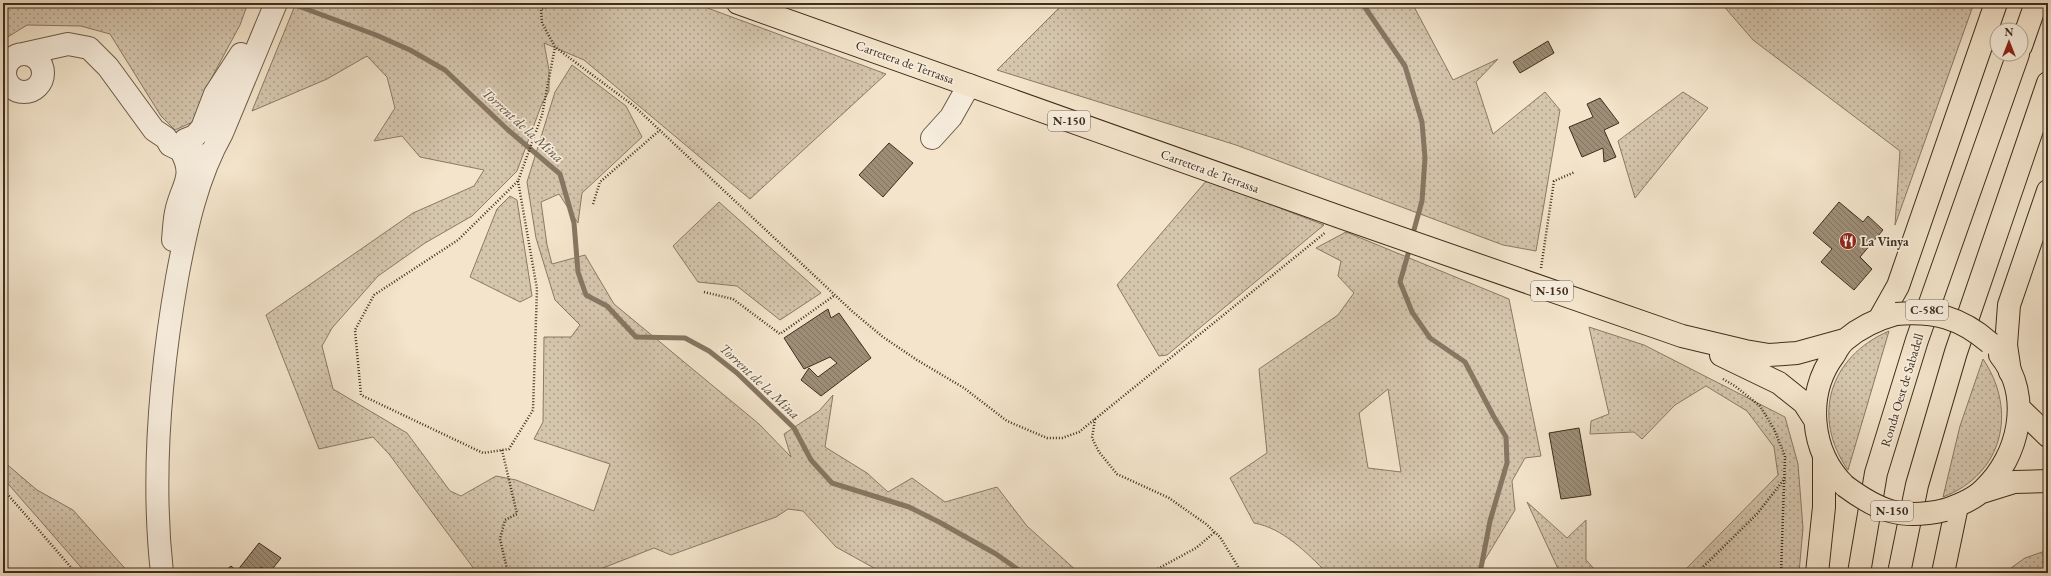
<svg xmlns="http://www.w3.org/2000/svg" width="2051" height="576" viewBox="0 0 2051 576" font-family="'EB Garamond',serif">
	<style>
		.grass { fill: url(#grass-dots); stroke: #8a7a65; fill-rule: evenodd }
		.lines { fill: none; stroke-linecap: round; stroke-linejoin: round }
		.stream { stroke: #867662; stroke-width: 5 }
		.building { fill: url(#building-back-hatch); stroke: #3f2e1d }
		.minor-casing { stroke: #6c5c48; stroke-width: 24 }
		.major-casing { stroke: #3f2e1d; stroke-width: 24 }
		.highway-casing { stroke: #3f2e1d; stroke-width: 24 }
		.path { stroke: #3f2e1d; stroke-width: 2.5; stroke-dasharray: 1 2; stroke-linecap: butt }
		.minor { stroke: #f7eddd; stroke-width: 22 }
		.major { stroke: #f3e4cb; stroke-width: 22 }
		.highway { stroke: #f3e4cb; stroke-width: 22 }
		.major-bridge-casing { stroke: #3f2e1d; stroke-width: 24; stroke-linecap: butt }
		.major-bridge { stroke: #f3e4cb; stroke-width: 22 }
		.labels { text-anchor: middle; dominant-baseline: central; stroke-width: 3.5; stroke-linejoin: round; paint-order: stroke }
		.shield { fill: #f7eddd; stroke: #766757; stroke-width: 1 }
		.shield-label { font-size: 12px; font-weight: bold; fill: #3f2e1d }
		.street-label { font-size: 13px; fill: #3f2e1d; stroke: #f7eddd }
		.poi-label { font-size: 13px; font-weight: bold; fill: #3f2e1d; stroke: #f7eddd; text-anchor: start }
		.water-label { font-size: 14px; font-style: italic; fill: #5d4c3a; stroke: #f7eddd }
	</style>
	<defs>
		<pattern id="grass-dots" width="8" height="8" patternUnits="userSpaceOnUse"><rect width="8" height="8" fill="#d4c5ad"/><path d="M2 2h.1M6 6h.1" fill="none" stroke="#ada08c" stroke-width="1.8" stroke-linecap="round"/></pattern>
		<pattern id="building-back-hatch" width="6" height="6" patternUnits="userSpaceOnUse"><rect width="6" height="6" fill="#9d8d77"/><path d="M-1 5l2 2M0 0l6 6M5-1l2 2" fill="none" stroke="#817461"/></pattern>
	</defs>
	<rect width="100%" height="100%" fill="#f3e4cb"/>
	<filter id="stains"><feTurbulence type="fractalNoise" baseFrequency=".005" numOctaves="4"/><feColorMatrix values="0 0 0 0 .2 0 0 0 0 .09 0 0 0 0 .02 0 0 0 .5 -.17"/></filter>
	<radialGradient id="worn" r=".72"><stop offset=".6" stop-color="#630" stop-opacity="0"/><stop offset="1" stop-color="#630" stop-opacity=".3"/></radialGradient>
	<path class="grass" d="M3,3H248L240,25L211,79L195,121L175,130L161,116L110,34L81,26L27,25L3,40Z
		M296,3H694L886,74L750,199L584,60L544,43L549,70V91L541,106L517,171L472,216L425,243L378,276L332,328L322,346L333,389L407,433L450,491L461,496L496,476L516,480L594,511L610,464L534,439L543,422L544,337H571L580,325L555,300L536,238L527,182L555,92L572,65L626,106L642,137L582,193L578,223L559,194L541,202L547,245L552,264L585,255L614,304L759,424L791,457L784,434L819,411L833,395L825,447L867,473L888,492L912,478L945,502L997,487L1027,526L1079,573H883L836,547L803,511L788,509L776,517L671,555L654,548L590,573H477L389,454L373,437L319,449L266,315L413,213L474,186L484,170L420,157L402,136L374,141L395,108L387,77L367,56L327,79L252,111Z
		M1064,3H1412L1453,80L1498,59L1476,82L1493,134L1545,92L1560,110L1536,251L1503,245L1236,145L997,70Z
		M1721,3H1974L1895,225L1900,151L1753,40Z
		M1683,92L1708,108L1635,198L1618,141Z
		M1207,180L1324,225L1167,355L1159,356L1117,285Z
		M510,196L517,200L532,296L520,302L470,277L497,209Z
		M719,202L821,293L780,320L737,286L698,282L673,246Z
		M1346,232L1509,299L1541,456L1525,458L1512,481L1515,510L1481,566L1482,573H1327C1307,553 1283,528 1254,523L1230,478L1267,453L1259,369L1338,315L1354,293L1338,276L1341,261L1316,248ZM1388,389L1401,472L1368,468L1359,413Z
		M1589,327L1644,345L1785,417L1798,464L1803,528L1799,573H1682L1778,475L1774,447L1747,411L1706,386L1675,405L1642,439L1634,432L1590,434L1591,421L1609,414Z
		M1889,331L1848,470C1811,417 1829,357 1889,331Z
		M1983,359C2018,411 2003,474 1943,497L1960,426Z
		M3,461L37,490L73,510L129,573H86L3,478Z
		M1527,502L1567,538L1586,520V560L1598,573H1560Z
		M2048,550V573H2004L2025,558Z"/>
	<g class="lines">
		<path class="stream" d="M290,3L376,35L410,50L445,70L508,130L560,174L574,223L578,272L586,295L607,306L636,337L685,338L709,351L737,373L794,428L811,460L832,483L909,507L939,522L996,554L1023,573
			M1362,3L1405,66L1422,122L1425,158L1422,201L1412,237
			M1410,247L1400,282L1412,312L1430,338L1465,362L1494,417L1506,437L1507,463L1490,521L1480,573"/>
	</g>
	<path class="building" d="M1548,41L1554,53L1520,73L1513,62Z
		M1600,98L1619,123L1604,130L1616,157L1604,162L1603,148L1582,157L1569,127L1593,117L1587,104Z
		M889,143L913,163L883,197L859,175Z
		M1839,202L1863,222L1868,216L1883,230L1860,257L1872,269L1854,290L1821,262L1832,249L1813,233Z
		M828,309L831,318L839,313L871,358L821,396L801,380L809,368L818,377L837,363L830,357L804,369L784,338Z
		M1579,428L1591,495L1561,499L1549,433Z
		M259,543L281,558L270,572L261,567L257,573L224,572L231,566L237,571Z"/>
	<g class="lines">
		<defs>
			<path id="minor" d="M23,54L68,44L89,48L108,67L154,130L166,138L170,145L195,157H200L211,153
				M5 73a19 19 0 1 1 38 0a19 19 0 1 1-38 0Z
				M932,138L951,117L969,85
				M185,140L195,136L202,128L215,94L241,54
				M173,240C174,230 174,219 177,208C183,184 195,176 181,151
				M162,573C151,474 160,375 177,278C186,229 197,177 222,133L276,3"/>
			<path id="major" d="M738,3L1340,217L1682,336L1745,351L1769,355L1797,353L1844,340
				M1721,355L1779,383L1804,403L1815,420
				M2019,408L2048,436
				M1845,486C1810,452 1805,394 1834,355C1837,350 1840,344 1845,340C1859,328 1878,319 1896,314
				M1982,492L2014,482L2048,481
				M1945,510C1957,506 1973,500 1983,490C2019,457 2033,396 2000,355"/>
			<path id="highway" d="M2021,46L2036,3
				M1880,318L1898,286L1996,3
				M2010,372L2006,345L2009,305L2048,191
				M1817,573L1824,507V458
				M1859,573L1876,473L1917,340L2018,54
				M1899,573L1917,485L1956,352L2048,83
				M1943,573L1957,506"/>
		</defs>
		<use href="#minor" class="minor-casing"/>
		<use href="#major" class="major-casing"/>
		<use href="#highway" class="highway-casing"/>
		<path class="path" d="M557,3L541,9L542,23L555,47L634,106L853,312L883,337L917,360L964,388L1007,421L1047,438H1062L1079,432L1326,232
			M518,181L537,289L533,410L509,449L483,453L361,395L355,330L374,295L458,240L518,181L542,115L555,47
			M593,204L600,182L660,130
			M1541,268L1554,181L1575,172
			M704,292L733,299L780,334L835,295
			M1723,379L1735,386L1760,406L1774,429L1785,456L1781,573
			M1095,419L1092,438L1099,452L1117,474L1169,498L1206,524L1220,537L1242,573
			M502,450L517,514L505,520L500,539L508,573
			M3,489L76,573
			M1150,573L1196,548L1215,532
			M1697,573L1757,514L1785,478"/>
		<use href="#minor" class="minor"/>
		<use href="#major" class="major"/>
		<use href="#highway" class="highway"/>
		<defs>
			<path id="major-bridge" d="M1896,314C1935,311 1960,317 1990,343
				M1845,486C1880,512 1902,520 1945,510"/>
		</defs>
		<use href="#major-bridge" class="major-bridge-casing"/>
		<use href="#major-bridge" class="major-bridge"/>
	</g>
	<defs>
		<symbol id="restaurant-disc" viewBox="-11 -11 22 22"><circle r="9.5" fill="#8f2418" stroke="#f7eddd"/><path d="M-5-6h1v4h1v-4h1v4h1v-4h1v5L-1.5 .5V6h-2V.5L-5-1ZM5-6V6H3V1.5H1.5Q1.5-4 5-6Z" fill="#fff"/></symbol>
	</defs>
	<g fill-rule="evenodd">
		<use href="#restaurant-disc" x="1838" y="231" width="20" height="20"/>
	</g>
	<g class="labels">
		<g class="shield">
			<rect x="1048" y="111" width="42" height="20" rx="3"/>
			<rect x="1531" y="281" width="42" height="20" rx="3"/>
			<rect x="1906" y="300" width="42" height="20" rx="3"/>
			<rect x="1871" y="501" width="42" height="20" rx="3"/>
		</g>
		<g class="shield-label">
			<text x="1069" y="121">N-150</text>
			<text x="1552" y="291">N-150</text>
			<text x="1927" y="310">C-58C</text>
			<text x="1892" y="511">N-150</text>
		</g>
		<g class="street-label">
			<text transform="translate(905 62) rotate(20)">Carretera de Terrassa</text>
			<text transform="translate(1210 171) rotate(20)">Carretera de Terrassa</text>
			<text transform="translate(1902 390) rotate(-73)">Ronda Oest de Sabadell</text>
		</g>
		<g class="poi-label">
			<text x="1861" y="241">La Vinya</text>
		</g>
		<g class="water-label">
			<text transform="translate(523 125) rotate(42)">Torrent de la Mina</text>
			<text transform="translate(760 381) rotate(43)">Torrent de la Mina</text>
		</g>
	</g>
	<rect width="2051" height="576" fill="none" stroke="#f3e4cb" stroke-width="16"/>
	<rect x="4" y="4" width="2043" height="568" fill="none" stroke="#3f2e1d" stroke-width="2"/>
	<rect x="8" y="8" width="2035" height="560" fill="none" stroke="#3f2e1d"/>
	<g transform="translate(2009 42)"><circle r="19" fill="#f7eddd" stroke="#ada190"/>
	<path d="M0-3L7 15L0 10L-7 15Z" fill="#8f2418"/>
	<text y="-6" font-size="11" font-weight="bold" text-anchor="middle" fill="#3f2e1d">N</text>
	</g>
	<rect width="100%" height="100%" filter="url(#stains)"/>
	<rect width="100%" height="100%" fill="url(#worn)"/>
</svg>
